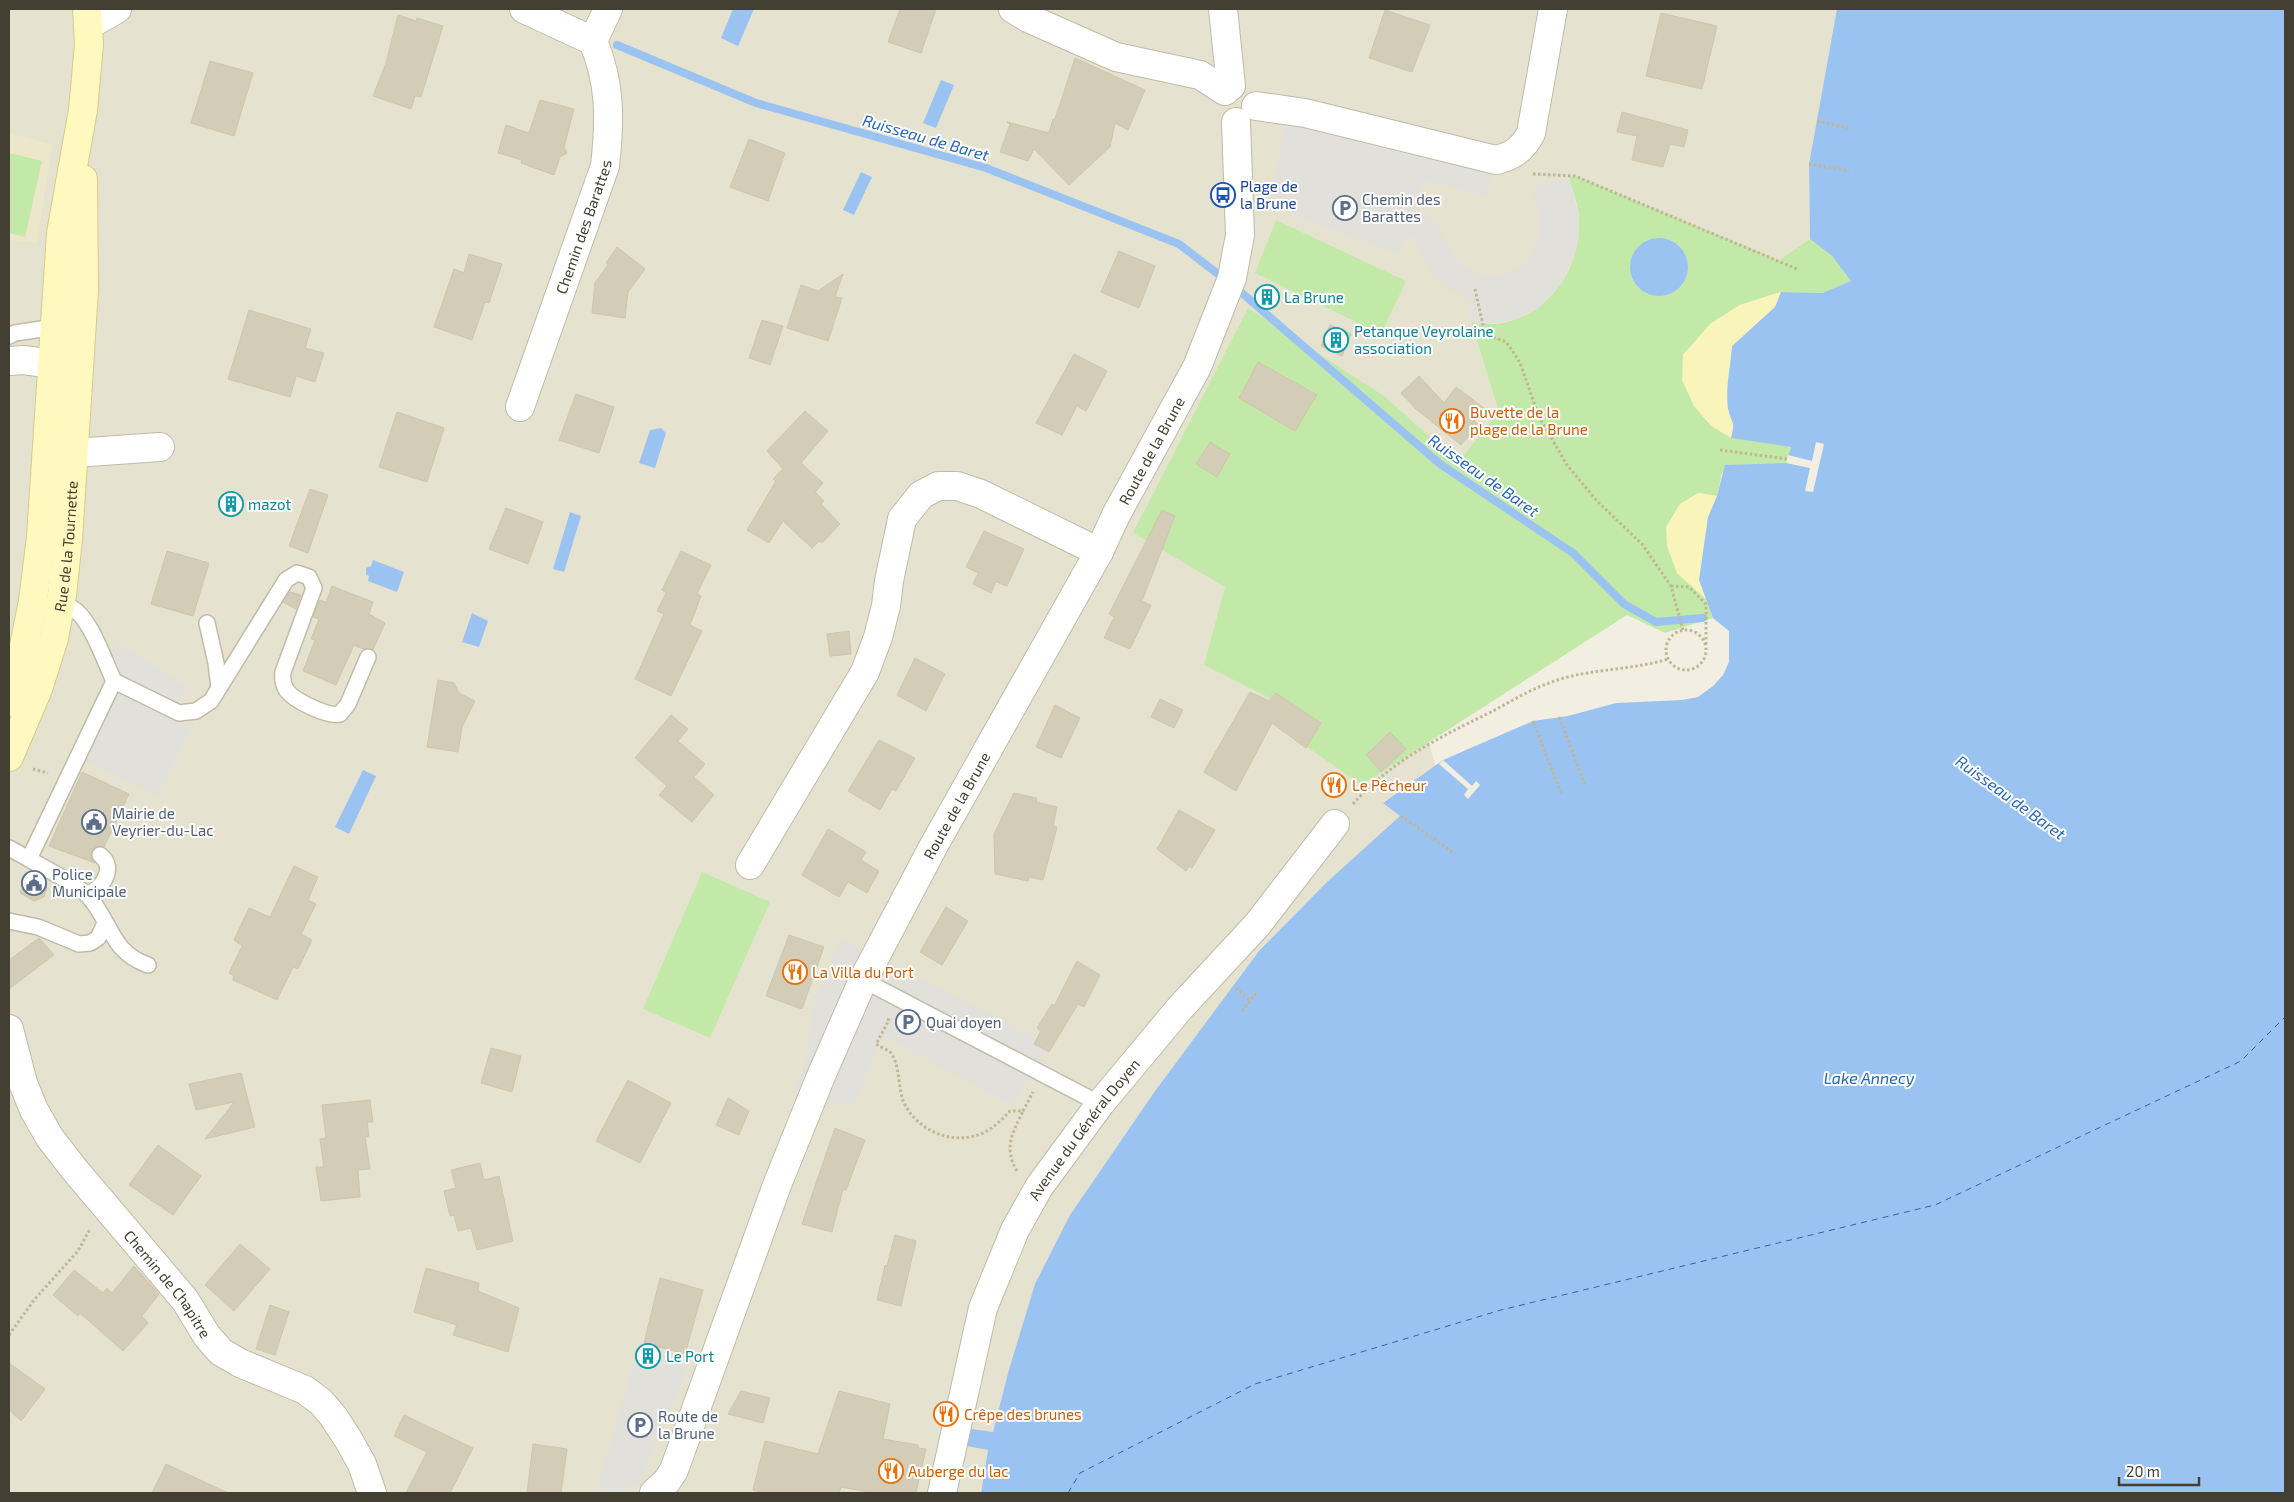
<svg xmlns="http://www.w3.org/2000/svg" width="2294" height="1502" viewBox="0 0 2294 1502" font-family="'Exo 2',sans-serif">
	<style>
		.residential { fill: #e6e2d0 }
		.education { fill: #ece7cb }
		.green { fill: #c3e9a8 }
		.sand { fill: #f9f4ba }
		.parking { fill: #e2e0db }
		.water { fill: #9ac3f2 }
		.pier { fill: #f2efe2 }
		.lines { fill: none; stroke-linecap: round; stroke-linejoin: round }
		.stream { stroke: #9ac3f2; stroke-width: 8 }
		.ferry { stroke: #2866b2; stroke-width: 1; stroke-dasharray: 6 5; stroke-linecap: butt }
		.building { fill: #d3ccb7; stroke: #cfc5aa }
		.lane-casing { stroke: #c0bba7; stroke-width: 18 }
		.street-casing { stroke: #c0bba7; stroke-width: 30 }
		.secondary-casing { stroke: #d3cb8f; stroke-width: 30 }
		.path { stroke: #c0b695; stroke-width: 3; stroke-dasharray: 2.5 2.5; stroke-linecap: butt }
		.lane { stroke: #fff; stroke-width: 15 }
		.street { stroke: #fff; stroke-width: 28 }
		.secondary { stroke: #fff8bf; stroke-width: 28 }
		.labels { text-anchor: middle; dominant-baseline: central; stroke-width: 4; stroke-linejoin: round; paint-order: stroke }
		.transit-label { font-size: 15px; fill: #164399; stroke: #fff; text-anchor: start }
		.service-label { font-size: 15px; fill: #4e5e75; stroke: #fff; text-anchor: start }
		.street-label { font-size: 15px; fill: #433f32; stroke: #fff }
		.culture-label { font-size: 15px; fill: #0d838f; stroke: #fff; text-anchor: start }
		.food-label { font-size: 15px; fill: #c56008; stroke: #fff; text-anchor: start }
		.water-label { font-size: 16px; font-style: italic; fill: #2866b2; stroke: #fff }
	</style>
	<rect width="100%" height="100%" fill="#f2efe2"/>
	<path class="residential" d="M9,9H1837L1809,164L1810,239L1779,260L1569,177L1579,216L1471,322L1499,412L1453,469L1449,715L1429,743L1436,766L1383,802L1401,816L1327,882L1259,951L1155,1091L1070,1215L1008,1373L993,1432L966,1428L988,1450L981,1493H9Z"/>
	<path class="education" d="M9,133L52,145L37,243L9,240Z"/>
	<path class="green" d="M9,153L42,161L25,237L9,233Z
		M1575,176L1779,260L1810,239L1832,256L1852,281L1822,293L1781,292L1740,305L1710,324L1731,438L1791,446L1786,463L1722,473L1717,496L1698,493L1677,573L1706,599L1713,618L1665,633L1627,615L1362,785L1285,732L1288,707L1204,665L1225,587L1133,533L1248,308L1384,396L1458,462L1499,412L1471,322C1480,322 1493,325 1502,323C1552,312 1581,267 1579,218C1578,204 1572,190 1569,177Z
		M1276,220L1406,281L1381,334L1255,273Z
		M702,872L770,902L710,1038L643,1009Z"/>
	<path class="sand" d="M1781,292L1775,307L1732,346C1731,365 1725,389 1728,408C1731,424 1736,419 1731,438L1711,426L1694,406L1682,380L1683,355L1710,324L1740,305Z
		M1698,493L1717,496L1708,517L1699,579L1706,599L1677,573L1667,546L1666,527L1680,504Z"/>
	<path class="parking" d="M1289,93L1498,148L1486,196L1423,179L1414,210L1432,218L1455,257L1463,266L1483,276L1506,274L1518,268L1528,259L1535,247L1539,234L1538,210L1531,189L1569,177L1579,216V236L1575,255L1562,283L1546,301L1536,310L1519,318L1501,323L1482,324L1471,322L1470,300L1447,288L1428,268L1415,240L1411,236L1406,234L1398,254L1271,206Z
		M118,642L188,688L173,718L191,727L158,796L83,760L118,690L99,681Z
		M840,938L1050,1045L1012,1105L882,1036L852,1108L795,1089L806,1061L813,1008Z
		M661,1351L682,1356L680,1362L688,1366L640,1483L619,1493H596L634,1360L654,1365L658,1352Z"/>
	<path class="water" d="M733,9H754L738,46L721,38Z
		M1837,9H2285V1493H981L988,1450L962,1445L965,1428L993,1432L1008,1373L1035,1284L1070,1215L1155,1091L1259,951L1327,882L1400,816L1383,803L1443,760L1533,721L1568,716L1616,703L1682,700L1698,697L1713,686L1723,675L1729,662V631L1713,618L1699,580L1708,517L1717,496L1725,465L1786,463L1791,447L1731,438C1736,419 1731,424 1728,408C1725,389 1731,365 1732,346L1775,307L1781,292L1822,293L1851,281L1832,256L1810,239L1809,164Z
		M941,80L954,85L936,128L923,123Z
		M861,172L872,177L854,215L843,210Z
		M1630 267a29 29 0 1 1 58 0a29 29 0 1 1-58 0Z
		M661,428L666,433L655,468L639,463L650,430Z
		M570,512L581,516L564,572L553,569Z
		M373,560L404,572L397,592L368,581L369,576L366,574V568L371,566Z
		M472,613L488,621L479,647L462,642Z
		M363,770L376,776L349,834L335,827Z"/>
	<path class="pier" d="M1816,442L1824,444L1813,492L1805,491L1810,468L1786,463L1788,455L1812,461Z
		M1443,760L1472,786L1476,781L1480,785L1468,799L1464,795L1468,789L1439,764Z"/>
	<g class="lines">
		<path class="stream" d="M617,45L756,103L986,168L1179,244L1218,274
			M1242,293L1440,464L1573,553L1624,604L1656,622L1703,618"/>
		<path class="ferry" d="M1068,1493L1080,1473L1255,1384L1501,1310L1935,1205L2241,1061L2285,1017"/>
	</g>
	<path class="building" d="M900,9H936L921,53L888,42Z
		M1385,10L1430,25L1412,72L1369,58Z
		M1661,13L1717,26L1702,89L1646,76Z
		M398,15L416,21L417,18L443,26L421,97L415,96L411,109L373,96L386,63Z
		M1075,58L1145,90L1128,130L1115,123L1110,147L1069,185L1034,149L1028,161L1000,152L1010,124L1007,122L1049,133L1053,119H1055Z
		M210,61L253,73L234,136L191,123Z
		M540,100L574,109L564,147L567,153L560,157L554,175L521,163L522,160L498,153L506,125L529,133Z
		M1622,112L1688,130L1684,147L1670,144L1663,167L1632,160L1637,136L1617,132Z
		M749,139L785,153L768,201L730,187Z
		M617,247L645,269L628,292L625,318L592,313L595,283L608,265L606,263Z
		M1119,251L1155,266L1139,308L1101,292Z
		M469,254L502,264L489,303L485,302L472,340L434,327L454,269L464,273Z
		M843,274L835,297L842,298L828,341L787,328L801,285L818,291Z
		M249,310L311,329L305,348L324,353L315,382L296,376L290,397L228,379Z
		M762,320L783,326L770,365L749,358Z
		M1330,325L1351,334L1342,356L1321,346Z
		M1074,354L1107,371L1086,411L1077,406L1062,435L1036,423Z
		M1258,362L1317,395L1295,431L1239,398Z
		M1419,376L1444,403L1456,387L1484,408L1474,421L1478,424L1461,445L1416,409L1401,393Z
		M576,394L614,407L599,453L559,440Z
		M805,411L828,431L801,463L823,483L815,492L824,501L821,504L840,524L822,543L819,541L812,548L783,521L769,543L747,530L776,481L773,479L783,469L767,451Z
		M397,412L444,428L427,482L379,467Z
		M1210,442L1230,454L1217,477L1196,464Z
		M310,489L328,495L308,553L289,546Z
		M506,508L543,522L528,564L489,549Z
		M1162,510L1175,516L1142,601L1151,605L1130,649L1104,638L1114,617L1109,614Z
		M984,531L1024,549L1007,586L996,582L991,593L973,584L978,573L966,567Z
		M167,551L209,563L193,616L151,604Z
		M681,551L711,565L697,594L701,596L690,625L702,631L671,696L635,679L664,614L657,611L666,593L662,590Z
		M332,586L373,602L369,614L385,623L373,650L363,649L354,645L336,685L303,671L315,640L311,639L319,619L313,617L320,600L326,602Z
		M290,592L301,595L296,609L283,602Z
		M849,631L851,654L830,656L827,634Z
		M915,658L945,674L926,711L897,695Z
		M438,680L454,683L459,693L475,701L462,727L458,752L427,747Z
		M1250,692L1269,701L1276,693L1321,723L1306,748L1272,723L1236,791L1204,772Z
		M1160,699L1183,710L1174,728L1151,717Z
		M1055,705L1080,718L1061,758L1036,747Z
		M671,715L688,729L678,741L705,764L694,777L714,795L692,822L659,795L667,786L635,758Z
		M1390,732L1406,749L1381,772L1366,755Z
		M879,740L915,758L896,791L892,789L880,810L848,791Z
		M82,772L129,794L104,847L97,846L91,852V858L95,863L49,846Z
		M1014,793L1037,798L1036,802L1057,807L1053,826L1057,827L1043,880L1029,877L1028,881L995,874L994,834Z
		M1179,810L1215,830L1192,868L1189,866L1186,871L1157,849Z
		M828,829L866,852L861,860L879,871L867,893L848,882L839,897L802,875Z
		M294,866L318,877L308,900L316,904L301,934L312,940L298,969L293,967L277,1000L233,980L234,976L229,973L242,946L234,940L249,908L270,917Z
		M37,874L42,877L47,888L44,897L34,901L20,893L25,880Z
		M946,907L968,921L942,965L920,952Z
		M789,935L824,947L802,1009L766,996Z
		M39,938L54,955L9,989V960Z
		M1077,961L1100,975L1084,1007L1078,1004L1049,1052L1034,1044L1041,1031L1037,1028L1052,1004L1054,1006Z
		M491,1048L521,1056L512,1092L481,1083Z
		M241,1073L255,1127L205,1139L234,1102L196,1110L189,1084Z
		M628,1080L671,1103L640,1163L596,1141Z
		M728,1098L749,1111L739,1135L716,1125Z
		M370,1100L373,1122H367L369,1136L365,1137L370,1169L358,1170L360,1197L321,1201L316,1167H324L320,1139L326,1138L322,1105Z
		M835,1128L865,1140L846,1190L843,1189L832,1232L802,1224Z
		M158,1145L201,1176L173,1215L129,1185Z
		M480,1163L484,1180L499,1176L513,1241L477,1250L471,1228L458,1231L454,1215L450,1216L444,1191L456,1188L451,1170Z
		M895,1235L916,1241L901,1306L877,1300L885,1265L887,1266Z
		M240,1244L270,1269L234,1311L205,1285Z
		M134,1266L159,1294L142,1316L148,1323L123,1351L80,1313L78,1316L53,1295L74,1270L103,1293L107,1288L112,1293Z
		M426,1268L479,1283L478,1291L519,1308L508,1352L453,1335L457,1325L414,1312Z
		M660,1278L703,1290L685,1354L644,1343Z
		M270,1305L289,1312L275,1355L256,1349Z
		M9,1363L45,1389L21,1421L9,1410Z
		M741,1391L770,1398L763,1423L728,1414Z
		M839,1391L890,1404L883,1439L918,1445V1448L926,1449L916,1493H874L841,1487L839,1493H764L753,1490L765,1441L818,1454Z
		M404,1415L473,1448L450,1493H406L427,1452L394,1436Z
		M533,1444L567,1449L561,1493H527Z
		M166,1464L228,1493H152Z"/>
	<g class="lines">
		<defs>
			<path id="lane" d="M9,336L15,333L55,327
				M207,623L216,663L219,688
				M114,681L179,713L196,711L211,701L286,580L297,573L309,577L314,588L283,672C282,679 283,685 287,691C295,701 328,717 340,714L348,704L368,657
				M9,848L29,859L114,681C105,663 90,615 70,607C66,605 60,604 55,603
				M29,859C44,868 77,884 88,896C112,922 110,952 148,965
				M87,894C102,890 117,867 100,855
				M9,921L38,927L79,944L90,943L98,938L105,923
				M863,980L1100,1104"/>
			<g id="street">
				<path d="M524,9L593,41"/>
				<path d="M1013,9L1028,18L1116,57L1200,75L1225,91"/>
				<path d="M1223,9L1231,86"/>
				<path d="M96,21L117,9"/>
				<path d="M1256,106L1305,113L1496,160C1513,156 1523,149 1531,133L1553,9"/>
				<path d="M9,361L23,360L77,367"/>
				<path id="s1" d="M520,407L605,166C610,121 611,84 593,41L608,9"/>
				<path d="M74,453L160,447"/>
				<path d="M750,865L865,672L878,637L886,606L889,581L902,519L921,495L938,486H957L981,494L1099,552"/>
				<path id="s2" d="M9,1029L23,1083L34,1110L50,1138L74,1169L185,1300L207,1336L221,1352L240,1363L305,1390L321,1402L333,1416L348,1439L362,1464L372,1493"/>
				<path id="s3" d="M654,1493L667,1481L674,1470L777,1185L821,1076L863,980L933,847L1099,552L1116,515L1197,367L1232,278L1240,235L1236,122"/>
				<path id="s4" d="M942,1493L983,1308L1015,1230L1039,1187L1100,1104L1180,1008L1257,925L1335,824"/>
			</g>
			<g id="secondary">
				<path d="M9,702L17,681L33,601L41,537L61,233L83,110L89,44L87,9"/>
				<path id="s5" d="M9,757L38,689L54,638L62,595L68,539L84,290L83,179"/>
			</g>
		</defs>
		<use href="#lane" class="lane-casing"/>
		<use href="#street" class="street-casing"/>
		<use href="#secondary" class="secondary-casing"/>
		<path class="path" d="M1817,121L1849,128
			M1809,164L1849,171
			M1533,174L1575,176L1797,269
			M1475,289L1485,334L1506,342L1512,350L1520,363L1539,417L1567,465L1597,501L1642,544L1671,586L1683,630
			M1720,450L1787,459
			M1671,586L1689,587L1706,604V646
			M1666 650a20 20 0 1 1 40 0a20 20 0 1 1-40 0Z
			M1559,717L1586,787
			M1533,721L1562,795
			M33,769L48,773
			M1353,804C1391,761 1440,737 1491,712C1510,702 1529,690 1549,683C1587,668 1630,671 1668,659
			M1401,816L1455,854
			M1236,988L1250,1001
			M1242,1011L1258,991
			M887,1019L889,1020L876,1044C880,1047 886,1049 890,1052C900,1062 898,1090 904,1103C919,1132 953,1146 983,1133C994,1128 1002,1119 1010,1111H1023L1033,1092
			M1017,1171C1003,1148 1013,1132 1023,1111
			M9,1335L34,1300L78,1251L90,1229"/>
		<use href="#lane" class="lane"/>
		<use href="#street" class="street"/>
		<use href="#secondary" class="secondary"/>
	</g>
	<defs>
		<symbol id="bus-ring" viewBox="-11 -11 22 22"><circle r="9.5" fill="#fff" stroke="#1a4fb4" stroke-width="1.5"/><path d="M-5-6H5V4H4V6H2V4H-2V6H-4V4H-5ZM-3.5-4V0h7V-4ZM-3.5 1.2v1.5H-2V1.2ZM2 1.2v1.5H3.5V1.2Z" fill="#1a4fb4"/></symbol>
		<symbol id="parking-ring" viewBox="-11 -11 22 22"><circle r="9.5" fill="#fff" stroke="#5c6f8a" stroke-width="1.5"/><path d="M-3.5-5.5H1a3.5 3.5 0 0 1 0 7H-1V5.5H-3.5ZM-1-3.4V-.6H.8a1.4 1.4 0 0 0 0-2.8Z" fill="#5c6f8a"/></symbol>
		<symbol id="building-ring" viewBox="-11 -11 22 22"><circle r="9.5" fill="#fff" stroke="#0f9aa8" stroke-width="1.5"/><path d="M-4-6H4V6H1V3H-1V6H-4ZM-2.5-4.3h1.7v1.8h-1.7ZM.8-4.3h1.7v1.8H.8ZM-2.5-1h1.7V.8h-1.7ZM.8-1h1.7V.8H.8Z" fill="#0f9aa8"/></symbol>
		<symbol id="restaurant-ring" viewBox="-11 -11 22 22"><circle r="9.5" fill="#fff" stroke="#e8710a" stroke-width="1.5"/><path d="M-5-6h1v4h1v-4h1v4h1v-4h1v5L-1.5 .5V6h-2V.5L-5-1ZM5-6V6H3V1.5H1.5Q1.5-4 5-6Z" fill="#e8710a"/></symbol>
		<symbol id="civic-ring" viewBox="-11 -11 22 22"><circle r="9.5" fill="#fff" stroke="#5c6f8a" stroke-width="1.5"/><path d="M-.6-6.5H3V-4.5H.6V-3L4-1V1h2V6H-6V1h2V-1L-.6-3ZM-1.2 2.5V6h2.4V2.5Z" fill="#5c6f8a"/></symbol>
	</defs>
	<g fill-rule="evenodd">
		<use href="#bus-ring" x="1209" y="181" width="28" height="28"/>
		<use href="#parking-ring" x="1331" y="194" width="28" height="28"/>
		<use href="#building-ring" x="1253" y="283" width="28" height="28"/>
		<use href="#building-ring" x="1322" y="326" width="28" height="28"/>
		<use href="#restaurant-ring" x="1438" y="407" width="28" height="28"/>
		<use href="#building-ring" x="217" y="490" width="28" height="28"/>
		<use href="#restaurant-ring" x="1320" y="771" width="28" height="28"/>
		<use href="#civic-ring" x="80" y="808" width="28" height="28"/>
		<use href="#civic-ring" x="20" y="869" width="28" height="28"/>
		<use href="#restaurant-ring" x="781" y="958" width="28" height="28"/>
		<use href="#parking-ring" x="894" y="1008" width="28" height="28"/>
		<use href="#building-ring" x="634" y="1342" width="28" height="28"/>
		<use href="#restaurant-ring" x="932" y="1400" width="28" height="28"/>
		<use href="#parking-ring" x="626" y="1411" width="28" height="28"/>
		<use href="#restaurant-ring" x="877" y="1457" width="28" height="28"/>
	</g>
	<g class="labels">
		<g class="transit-label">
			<text x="1240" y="186">Plage de<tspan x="1240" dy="17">la Brune</tspan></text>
		</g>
		<g class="service-label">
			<text x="1362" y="199">Chemin des<tspan x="1362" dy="17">Barattes</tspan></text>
			<text x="112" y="813">Mairie de<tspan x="112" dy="17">Veyrier-du-Lac</tspan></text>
			<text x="52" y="874">Police<tspan x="52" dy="17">Municipale</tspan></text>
			<text x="926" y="1022">Quai doyen</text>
			<text x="658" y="1416">Route de<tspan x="658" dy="17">la Brune</tspan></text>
		</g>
		<g class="street-label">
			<text stroke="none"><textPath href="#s1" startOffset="191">Chemin des Barattes</textPath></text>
			<text stroke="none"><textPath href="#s3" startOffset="1159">Route de la Brune</textPath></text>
			<text stroke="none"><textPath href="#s5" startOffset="220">Rue de la Tournette</textPath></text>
			<text stroke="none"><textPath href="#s3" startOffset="754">Route de la Brune</textPath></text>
			<text stroke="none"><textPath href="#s4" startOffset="396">Avenue du Général Doyen</textPath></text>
			<text stroke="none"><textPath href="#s2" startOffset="305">Chemin de Chapitre</textPath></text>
		</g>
		<g class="culture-label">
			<text x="1284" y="297">La Brune</text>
			<text x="1354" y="331">Petanque Veyrolaine<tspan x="1354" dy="17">association</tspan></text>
			<text x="248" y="504">mazot</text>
			<text x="666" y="1356">Le Port</text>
		</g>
		<g class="food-label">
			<text x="1470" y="412">Buvette de la<tspan x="1470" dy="17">plage de la Brune</tspan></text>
			<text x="1352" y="785">Le Pêcheur</text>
			<text x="812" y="972">La Villa du Port</text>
			<text x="964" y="1414">Crêpe des brunes</text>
			<text x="908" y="1471">Auberge du lac</text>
		</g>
		<g class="water-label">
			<text transform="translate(926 137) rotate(16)">Ruisseau de Baret</text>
			<text transform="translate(1484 475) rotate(35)">Ruisseau de Baret</text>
			<text transform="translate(2011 797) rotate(36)">Ruisseau de Baret</text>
			<text x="1869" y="1077">Lake Annecy</text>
		</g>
	</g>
	<rect width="2294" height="1502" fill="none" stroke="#433f32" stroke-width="20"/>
	<path d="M2119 1477v8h80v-8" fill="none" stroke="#433f32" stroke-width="2.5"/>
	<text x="2126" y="1477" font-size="15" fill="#433f32" stroke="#ffffff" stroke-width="4" paint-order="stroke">20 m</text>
</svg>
